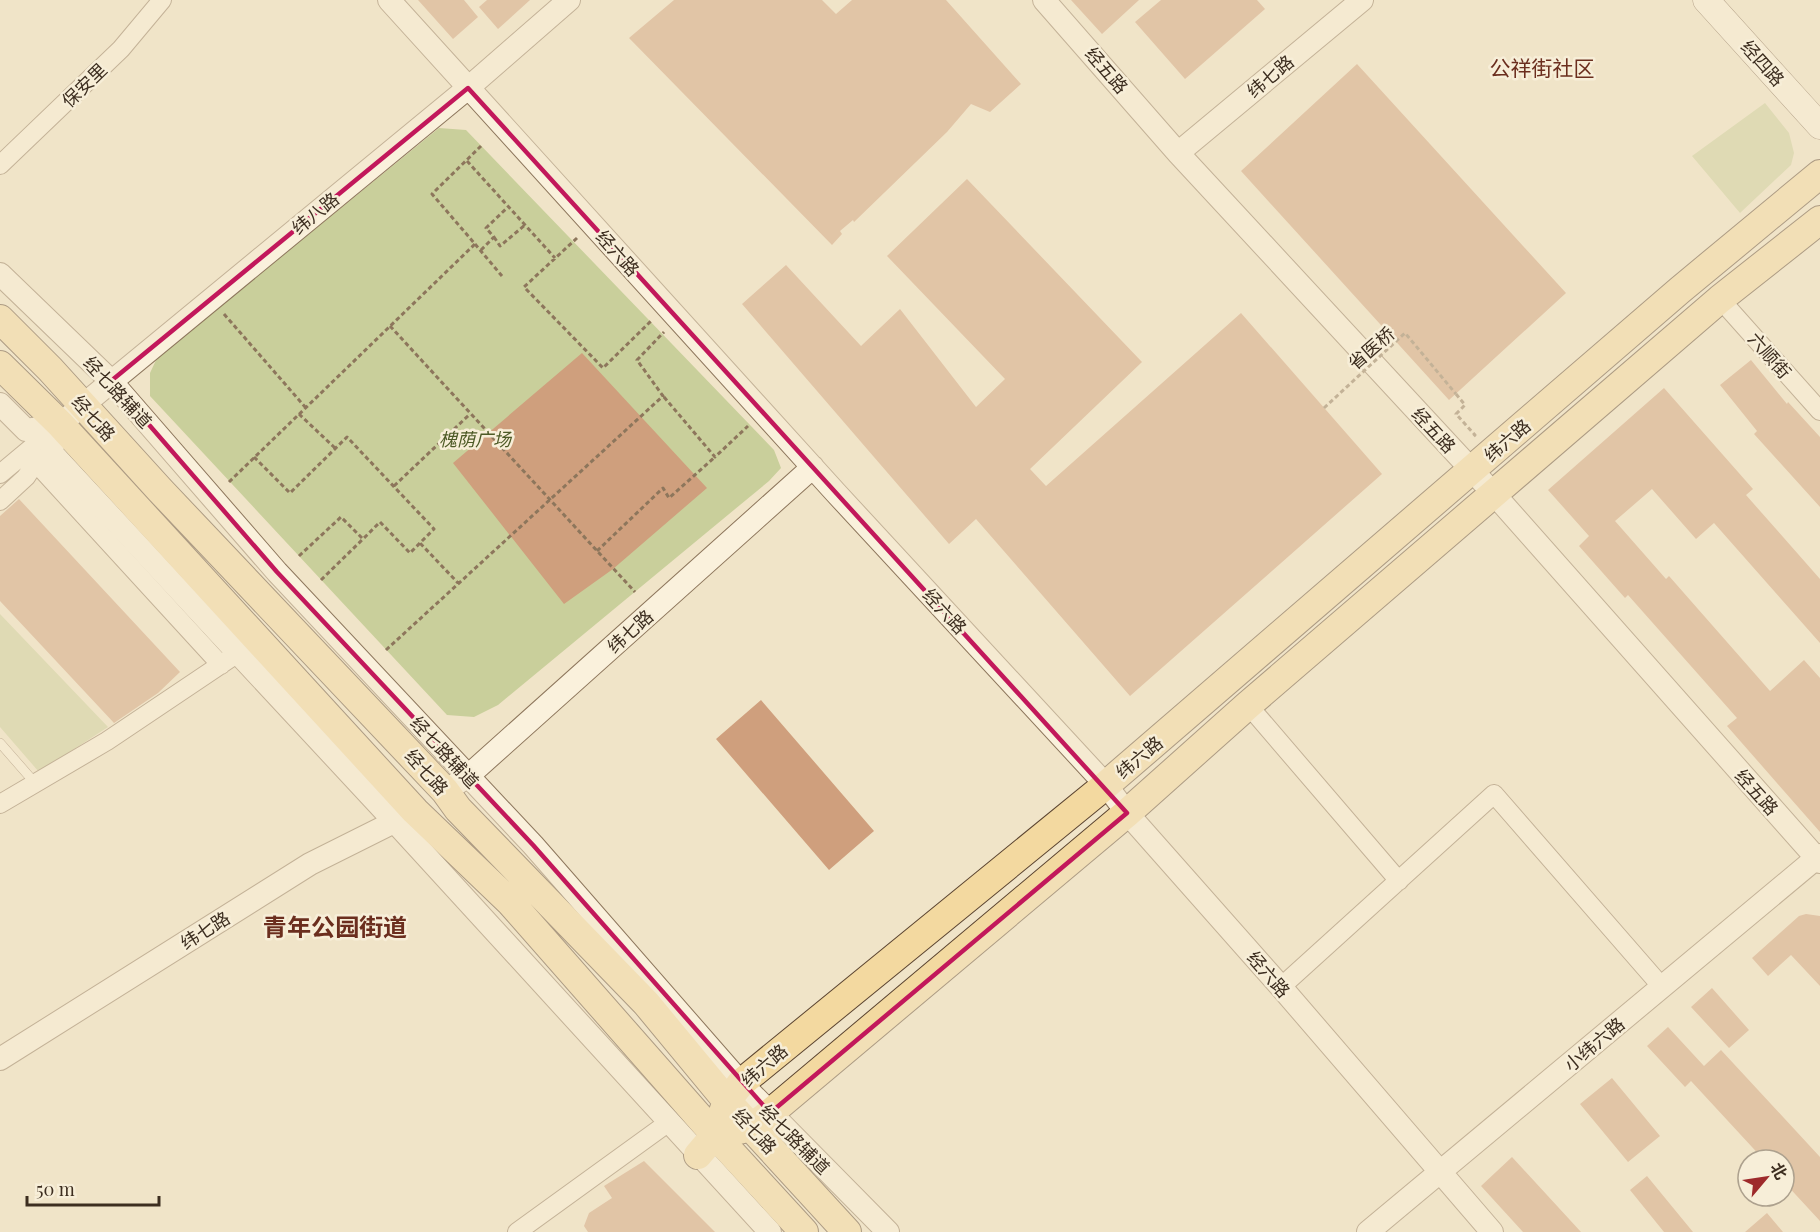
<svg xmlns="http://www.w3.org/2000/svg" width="1820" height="1232" viewBox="0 0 1820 1232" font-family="'Playfair Display','Noto Sans SC',serif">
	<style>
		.green { fill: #c9cf9b }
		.building { fill: #cf9f7d }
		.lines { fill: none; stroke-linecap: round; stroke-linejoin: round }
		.service-casing { stroke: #8d765c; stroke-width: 10 }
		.minor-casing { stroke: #8d765c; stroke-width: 20 }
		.tertiary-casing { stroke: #8d765c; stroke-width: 24 }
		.secondary-casing { stroke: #6f573f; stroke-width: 27 }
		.primary-casing { stroke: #5b4430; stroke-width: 30 }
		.path { stroke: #8d765c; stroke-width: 3; stroke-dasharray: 4.5 3; stroke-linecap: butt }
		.service { stroke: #faf1dc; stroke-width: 9 }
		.minor { stroke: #faf1dc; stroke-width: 18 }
		.tertiary { stroke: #faf1dc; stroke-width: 22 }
		.secondary { stroke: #faf1dc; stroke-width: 26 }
		.primary { stroke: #f3d9a0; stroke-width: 28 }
		.path-bridge { stroke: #8d765c; stroke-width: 3; stroke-dasharray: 4.5 3; stroke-linecap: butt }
		.marked { fill: none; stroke: #c2185b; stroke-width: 4.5; stroke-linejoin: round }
		.labels { text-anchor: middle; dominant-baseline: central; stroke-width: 5; stroke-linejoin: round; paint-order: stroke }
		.street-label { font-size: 18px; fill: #3d2e20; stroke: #f7eed8 }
		.park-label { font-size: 18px; font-style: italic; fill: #4d5a26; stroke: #f7eed8 }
		.quarter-label { font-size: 21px; fill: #6b2e1e; stroke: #f7eed8 }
		.district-label { font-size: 24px; font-weight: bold; fill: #6b2e1e; stroke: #f7eed8 }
	</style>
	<rect width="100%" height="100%" fill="#f0e4c8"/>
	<path class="green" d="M1765,103L1789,133L1794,153L1791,165L1740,213L1692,156Z
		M439,128L466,130L774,450L781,468L769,481L498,705L474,717L447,715L150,396V373L157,358Z
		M0,614L108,727L39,772L0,727Z"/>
	<path class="building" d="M418,0H464L478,17L453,39Z
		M487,0H530L498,29L479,7Z
		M674,0H822L836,14L852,0H946L1021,84L990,112L971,104L947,132L854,222L853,220L840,231L842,234L832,245L629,38Z
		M1071,0H1139L1102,34Z
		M1161,0H1257L1265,9L1185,79L1135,22Z
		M1357,64L1566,293L1449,400L1241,171Z
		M967,179L1142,362L1030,469L1046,486L1241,313L1382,474L1130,696L976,519L949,544L742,304L786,265L861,346L900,309L976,407L1005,379L887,256Z
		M582,353L707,488L613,569L564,604L453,463Z
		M1751,360L1787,404L1788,402L1820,437V507L1754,434L1757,431L1720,385Z
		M1664,388L1753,489L1746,495L1820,579V643L1714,523L1696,539L1652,489L1615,521L1666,579L1669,576L1770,691L1804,660L1820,678V832L1727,726L1737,718L1628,595L1625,598L1579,546L1589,536L1548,490Z
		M19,499L180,672L158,693L114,723L0,601V516Z
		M761,700L874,831L829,870L716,739Z
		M1806,914L1820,916V986L1791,955L1768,976L1752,958L1799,916Z
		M1712,988L1749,1030L1729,1048L1691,1007Z
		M1668,1027L1704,1066L1721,1050L1820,1157V1221L1784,1182V1160H1764L1691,1081L1685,1087L1647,1046Z
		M1612,1078L1660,1136L1628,1162L1580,1104Z
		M1512,1157L1581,1232H1523L1481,1186Z
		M644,1161L715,1232H588L584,1226L589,1213L612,1198L604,1186Z
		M1647,1176L1693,1232H1664L1630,1190Z
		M1767,1213L1783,1232H1745Z"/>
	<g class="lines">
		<defs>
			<path id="service" d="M0,743L35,783"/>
			<path id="minor" d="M0,165L121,49L162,0
				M1720,299L1820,411
				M36,463L221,665
				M0,474L60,424
				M0,501L26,477L42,453
				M1248,705L1399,881
				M0,804L107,741L238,653
				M1281,987L1494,794L1662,987
				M517,1232L669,1122"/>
			<path id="tertiary" d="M389,0L836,493L1106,785L1127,813L1281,987L1492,1232
				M1044,0L1178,153L1494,494L1820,862
				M1178,153L1362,0
				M0,274L111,381L277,572L533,845L741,1083L888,1232
				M0,404L26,430L60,424L51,452L395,822L770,1232
				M71,415L468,88L569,0
				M456,784L468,776L813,467
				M0,1059L310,864L408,815
				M1368,1232L1820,855"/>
			<path id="secondary" d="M1706,0L1820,126"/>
			<path id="primary" d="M0,319L50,369L160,490L445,791L458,809L646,1003L727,1101L847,1232
				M0,365L60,424L415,811L511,903L715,1135L804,1232
				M715,1135L752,1127L770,1113L1127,813L1248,705L1720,299L1820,220
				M698,1155L715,1135L727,1101L741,1083L1106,785L1680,290L1820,174"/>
		</defs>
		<use href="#service" class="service-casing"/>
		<use href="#minor" class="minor-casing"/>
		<use href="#tertiary" class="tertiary-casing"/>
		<use href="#secondary" class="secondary-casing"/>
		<use href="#primary" class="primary-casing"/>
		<path class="path" d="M467,161L555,258
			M494,237L500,246L525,225
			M577,238L524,287L603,368L652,320
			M475,244L502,276
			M481,250L494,237L486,228L508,207
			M224,314L306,408
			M390,326L635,592
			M1456,394L1465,405L1456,414L1475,435L1473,437
			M664,397L715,457L748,426
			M299,414L336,449
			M254,457L290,493L347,437L434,529L420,543L458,583
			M229,482L475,244L432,194L481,146
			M394,486L470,414
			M597,551L663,488L669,498L715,457
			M299,556L341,517L363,539L380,522L410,553L420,543
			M321,580L363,539
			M386,650L663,396L637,360L664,332"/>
		<use href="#service" class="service"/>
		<use href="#minor" class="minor"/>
		<use href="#tertiary" class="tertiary"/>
		<use href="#secondary" class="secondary"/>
		<use href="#primary" class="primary"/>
		<path class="path-bridge" d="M1324,408L1405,333L1456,394"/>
	</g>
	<path d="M0 0H1820V1232H0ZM468,88L1127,813L770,1113L533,845L277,572L111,381Z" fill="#f0e4c8" fill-opacity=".55" fill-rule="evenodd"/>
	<path class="marked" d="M468,88L1127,813L770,1113L533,845L277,572L111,381Z"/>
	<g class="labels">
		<g class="street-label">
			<text transform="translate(1763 63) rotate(48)">经四路</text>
			<text transform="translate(1107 70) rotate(49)">经五路</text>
			<text transform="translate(1270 76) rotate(-40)">纬七路</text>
			<text transform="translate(84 85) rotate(-44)">保安里</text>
			<text transform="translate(315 213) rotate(-39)">纬八路</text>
			<text transform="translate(618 253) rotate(48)">经六路</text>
			<text transform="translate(1371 348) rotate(-41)">省医桥</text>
			<text transform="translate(1770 355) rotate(49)">六顺街</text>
			<text transform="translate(118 392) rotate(47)">经七路辅道</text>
			<text transform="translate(94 418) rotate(48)">经七路</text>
			<text transform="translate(1434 430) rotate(47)">经五路</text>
			<text transform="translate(1507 440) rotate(-41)">纬六路</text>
			<text transform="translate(945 611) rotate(47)">经六路</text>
			<text transform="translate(630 631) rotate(-42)">纬七路</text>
			<text transform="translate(445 752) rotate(47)">经七路辅道</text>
			<text transform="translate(1139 757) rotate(-40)">纬六路</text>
			<text transform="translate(427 772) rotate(48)">经七路</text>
			<text transform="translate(1757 792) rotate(48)">经五路</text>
			<text transform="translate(205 930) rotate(-32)">纬七路</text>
			<text transform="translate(1269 974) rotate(49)">经六路</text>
			<text transform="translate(1594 1044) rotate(-40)">小纬六路</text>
			<text transform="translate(764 1065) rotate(-41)">纬六路</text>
			<text transform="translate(755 1131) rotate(47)">经七路</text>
			<text transform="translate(795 1139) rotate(45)">经七路辅道</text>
		</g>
		<g class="park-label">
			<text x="475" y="439">槐荫广场</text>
		</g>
		<g class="quarter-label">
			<text x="1542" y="67">公祥街社区</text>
		</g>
		<g class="district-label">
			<text x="335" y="926">青年公园街道</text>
		</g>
	</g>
	<g transform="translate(1766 1178) rotate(61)"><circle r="28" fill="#f7eed8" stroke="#ada18e" stroke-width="1.5"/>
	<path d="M0-4.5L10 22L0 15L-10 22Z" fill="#9e2a2b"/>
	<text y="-9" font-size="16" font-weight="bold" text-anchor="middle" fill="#3d2e20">北</text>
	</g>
	<path d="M27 1196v9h132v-9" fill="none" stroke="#3d2e20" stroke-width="3"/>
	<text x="36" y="1196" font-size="18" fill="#3d2e20" stroke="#f7eed8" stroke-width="4.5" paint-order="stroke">50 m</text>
</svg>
